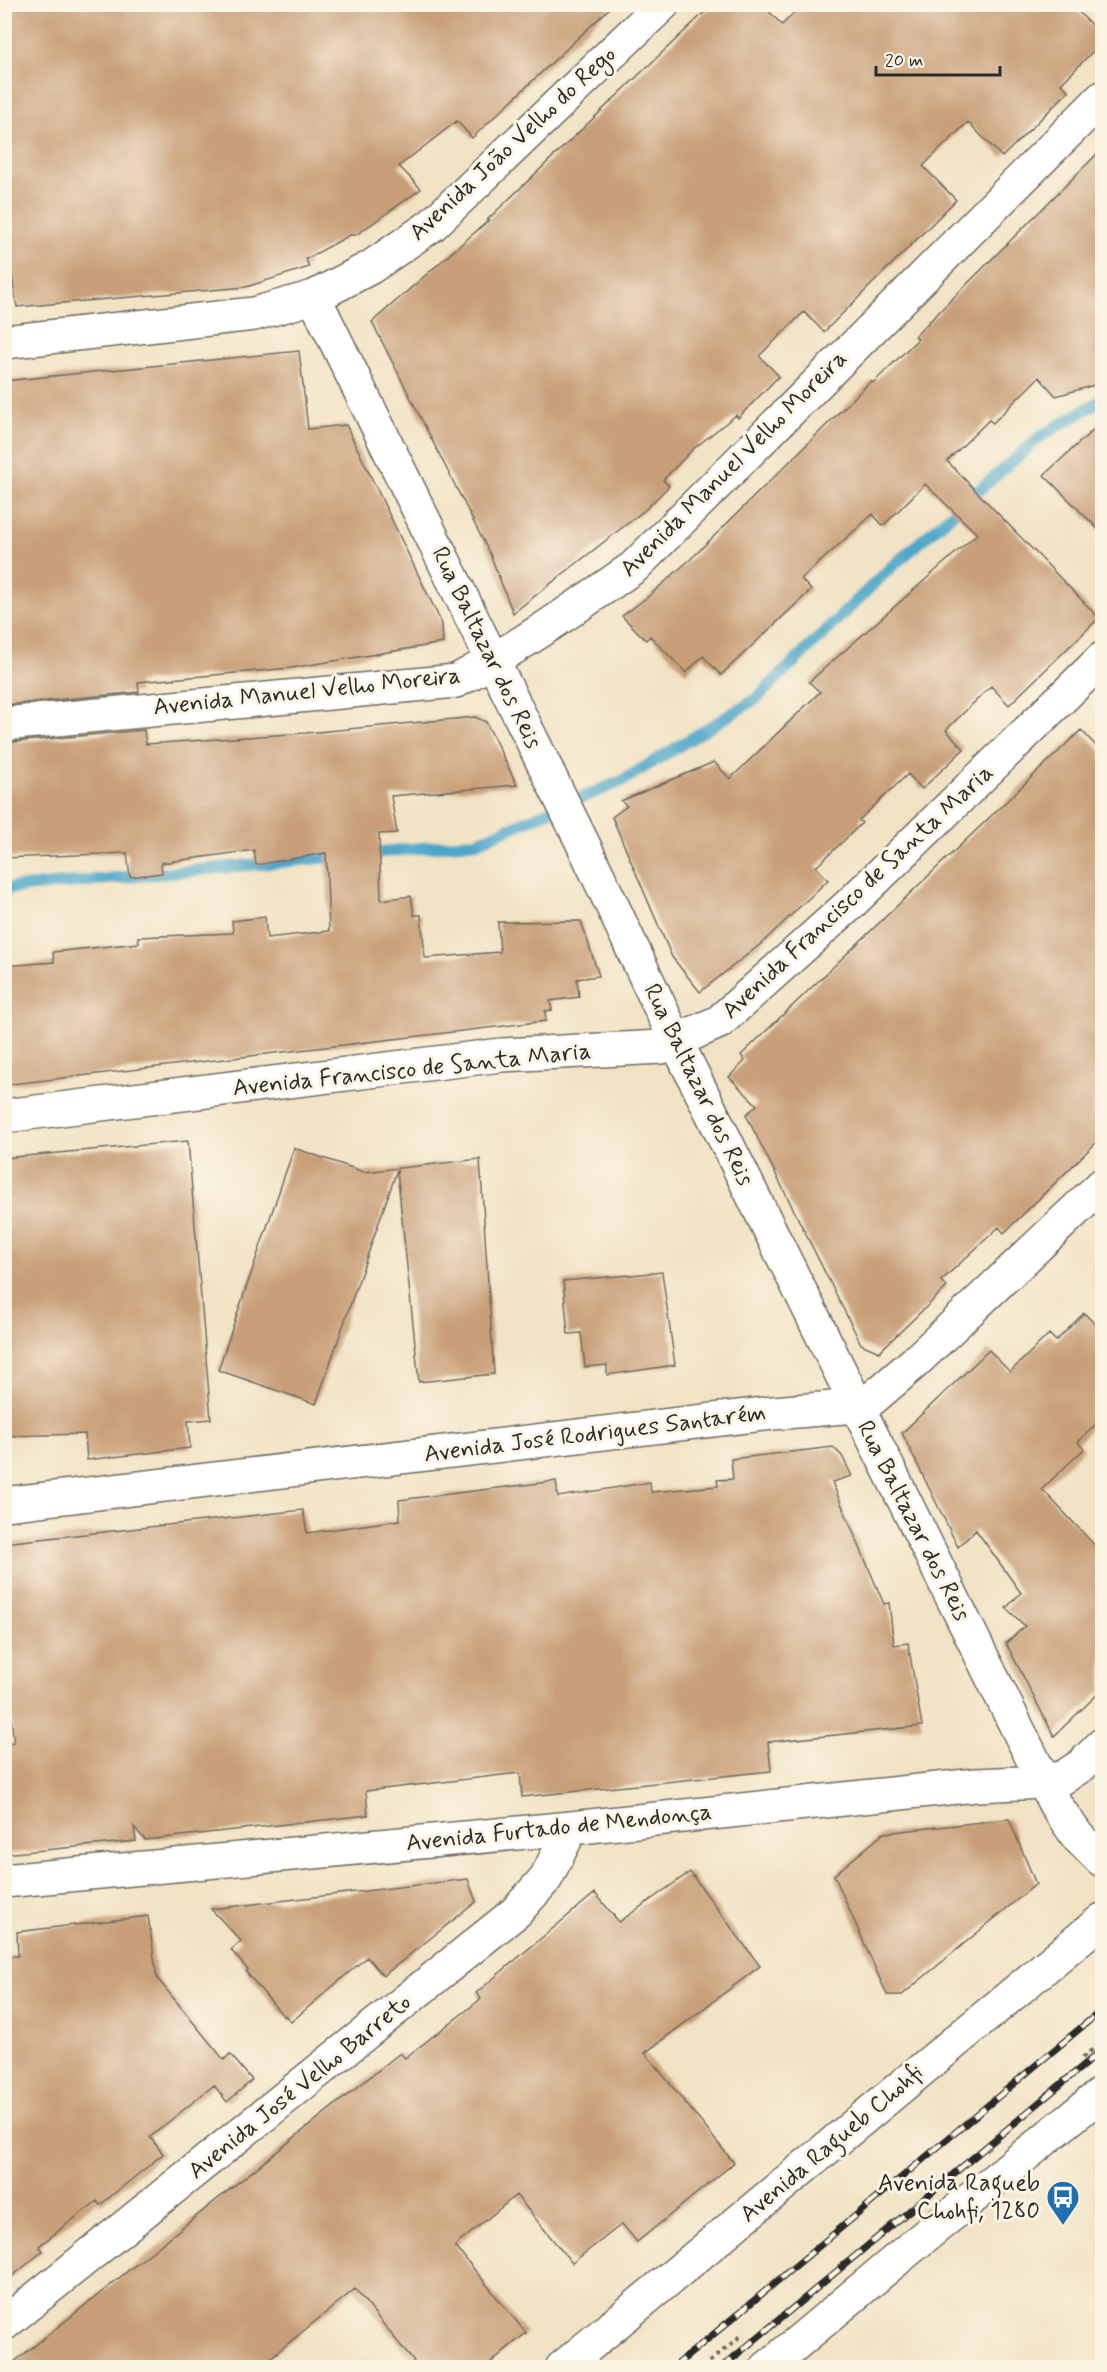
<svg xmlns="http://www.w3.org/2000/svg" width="1107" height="2372" viewBox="0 0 1107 2372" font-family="Mynerve,sans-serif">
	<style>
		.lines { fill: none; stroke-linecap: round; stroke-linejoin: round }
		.stream { stroke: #4ba6c9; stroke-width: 12 }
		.building { fill: #c89f78 }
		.minor-casing { stroke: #706b60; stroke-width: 36 }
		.highway-casing { stroke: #706b60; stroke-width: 36 }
		.path { stroke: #706b60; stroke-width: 4; stroke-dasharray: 4.5 4.5; stroke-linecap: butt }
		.minor { stroke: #fff; stroke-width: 33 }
		.highway { stroke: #fff; stroke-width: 33 }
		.rail-casing { stroke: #2b2b2b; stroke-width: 7 }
		.rail { stroke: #fcf5e5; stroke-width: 4.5; stroke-dasharray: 14; stroke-linecap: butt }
		.labels { text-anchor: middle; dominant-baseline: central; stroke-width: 6; stroke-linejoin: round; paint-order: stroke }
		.street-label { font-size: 24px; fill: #2b2b2b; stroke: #fcf5e5 }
		.poi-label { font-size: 24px; fill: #2b2b2b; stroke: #fcf5e5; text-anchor: end }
	</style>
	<rect width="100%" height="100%" fill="#fcf5e5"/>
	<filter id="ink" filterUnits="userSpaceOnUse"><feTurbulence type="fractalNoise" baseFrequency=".0167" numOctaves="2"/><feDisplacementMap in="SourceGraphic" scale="12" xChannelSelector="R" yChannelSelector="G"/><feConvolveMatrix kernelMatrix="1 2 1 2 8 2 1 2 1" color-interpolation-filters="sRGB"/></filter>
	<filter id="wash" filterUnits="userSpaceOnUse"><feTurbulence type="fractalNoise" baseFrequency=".008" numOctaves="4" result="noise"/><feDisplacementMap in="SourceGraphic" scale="24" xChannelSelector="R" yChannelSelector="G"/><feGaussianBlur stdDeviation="1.35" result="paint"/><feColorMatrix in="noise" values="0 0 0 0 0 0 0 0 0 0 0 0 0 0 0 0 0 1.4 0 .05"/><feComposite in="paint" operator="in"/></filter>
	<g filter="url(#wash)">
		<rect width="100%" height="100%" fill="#f1e2c3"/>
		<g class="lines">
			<path class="stream" d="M364,854L477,842L622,781L757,698L887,571L1041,436L1102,400
				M4,889L341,856"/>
		</g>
		<g id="blocks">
			<path class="building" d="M4,4H614L472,138L457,121L399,166L421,189L356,235H350L306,259L309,267L246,287L17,307L4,226Z
				M713,4H762L782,25L803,4H1071L1102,36V42L1061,84L1069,91L1002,157L968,122L923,166L956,200L824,332L804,312L759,356L779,376L738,418L736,415L692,450L663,480L669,486L646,509L513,613L490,554L372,322L489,220H487Z
				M1102,149V383L1056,396L1039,377L993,423L989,420L947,461L1099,618L1009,705L991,686L946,730L964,749L922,789L908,774L859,820L862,823L816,867L828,880L762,943L700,992L672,957L612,817L627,806L621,801L714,762L730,779L820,692L809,682L977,534L925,484L883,526L873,514L801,579L811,590L721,675L703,656L686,673L650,636L646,640L622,616L649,596L694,556L871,381L873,383L918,339L915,336Z
				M299,351L308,429L346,425L442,624L443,643L291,668L138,682L139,692L4,705V381Z
				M1102,422V533L1044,475Z
				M475,717L486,722L517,785L391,796L397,833L379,834L381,900L411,896L414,915H421L425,958L500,952L498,922L581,921L599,976L577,979L579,997L550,1001L552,1010L545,1011L546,1021L4,1085V966L54,962L53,952L139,943L138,937L233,933L232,921L265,917L267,938L329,931L326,853L256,865L254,850L161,863L162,873L130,877L127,853L4,858V743L144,730L146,744L306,733Z
				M1081,730L1102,752V1137L1004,1233L999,1227L941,1281L947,1287L879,1352L861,1344L746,1115L757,1105L729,1077L745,1061L741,1055Z
				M188,1141L211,1419L188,1421L190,1448L87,1460L85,1434L4,1436V1158Z
				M294,1148L364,1172L480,1159L494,1374L419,1382L397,1170L316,1404L218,1370Z
				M662,1272L675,1365L607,1375V1365L585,1367L581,1333L568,1334L563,1281Z
				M1084,1313L1102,1331V1418L1078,1442L1084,1449L1042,1489L1102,1553V1690L1054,1736L1006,1643L1025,1626L1006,1608L1021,1593L976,1530L958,1547L902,1433L989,1350L1010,1372L1049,1334L1056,1341Z
				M833,1447L842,1456L852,1476L832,1482L884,1604L889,1603L894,1645L908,1643L922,1726L768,1742L771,1771L522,1797L520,1773L366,1791L368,1815L145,1840L134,1827L136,1841L4,1854V1744L14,1743L4,1656V1543L303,1510L307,1533L400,1520L399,1500L556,1481L558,1497L650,1482L651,1492L718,1486L717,1480L733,1479L731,1459Z
				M1009,1819L1036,1884L902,1995H887L834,1875L884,1833Z
				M690,1872L760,1966L645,2053L734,2163L637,2242L622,2224L572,2263L516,2195L455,2246L526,2333L485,2367H418L355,2289L259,2367H8L400,2053L405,2058L481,1999L476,1993L595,1893L619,1922Z
				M468,1879L476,1902L383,1976L367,1957L291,2022L285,2015L284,2017L246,1972L248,1970L231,1950L241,1941L211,1909Z
				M148,1916L157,1978L224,2060L230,2054L252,2080L227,2102L214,2085L150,2137L163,2154L100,2205L97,2201L39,2246L43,2251L4,2283V1956H18L17,1932Z"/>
		</g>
	</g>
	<g filter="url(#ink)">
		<use href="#blocks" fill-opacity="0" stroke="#706b60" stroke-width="1.5"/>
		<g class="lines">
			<defs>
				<path id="minor" d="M314,297L585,848L676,1041L1055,1804L1078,1837L1102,1860
					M4,342L254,314L314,297L371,267L432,225L663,4
					M4,724L456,681C519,648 576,607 634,567L1102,98
					M4,1116L501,1055L662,1047L719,1022L848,906L1102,659
					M4,1504L773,1413L856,1406L872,1399L915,1362L1102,1185
					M4,1881L571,1828L976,1785L1044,1782L1064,1777L1082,1765L1102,1745
					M4,2324L516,1912L546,1878L571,1828"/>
				<path id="highway" d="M562,2368L1102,1920
					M767,2368L914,2245L1102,2093"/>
			</defs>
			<use href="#minor" class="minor-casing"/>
			<use href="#highway" class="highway-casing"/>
			<path class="path" d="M1082,2058L1102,2042
				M702,2368L743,2334"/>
			<use href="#minor" class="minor"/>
			<use href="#highway" class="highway"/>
			<defs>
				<path id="rail" d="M673,2368L1102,2010
					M721,2368L1102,2050"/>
			</defs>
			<use href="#rail" class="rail-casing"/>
			<use href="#rail" class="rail"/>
		</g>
	</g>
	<defs>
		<symbol id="bus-pin" viewBox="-11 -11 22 30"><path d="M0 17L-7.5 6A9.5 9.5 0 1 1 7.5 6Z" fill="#1f6fb2" stroke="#fcf5e5"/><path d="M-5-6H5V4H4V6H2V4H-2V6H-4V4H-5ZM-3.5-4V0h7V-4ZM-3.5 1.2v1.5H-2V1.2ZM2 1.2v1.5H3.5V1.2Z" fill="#fff"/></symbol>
	</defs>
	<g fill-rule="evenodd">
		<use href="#bus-pin" x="1044" y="2178" width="38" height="52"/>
	</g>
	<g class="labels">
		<g class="street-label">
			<text transform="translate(513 144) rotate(-43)">Avenida João Velho do Rego</text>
			<text transform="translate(734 464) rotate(-45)">Avenida Manuel Velho Moreira</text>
			<text transform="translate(486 648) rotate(64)">Rua Baltazar dos Reis</text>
			<text transform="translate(307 692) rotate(-6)">Avenida Manuel Velho Moreira</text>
			<text transform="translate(858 892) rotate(-43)">Avenida Francisco de Santa Maria</text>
			<text transform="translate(412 1070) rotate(-6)">Avenida Francisco de Santa Maria</text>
			<text transform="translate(698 1085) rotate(64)">Rua Baltazar dos Reis</text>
			<text transform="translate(595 1434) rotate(-7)">Avenida José Rodrigues Santarém</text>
			<text transform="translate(913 1521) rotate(63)">Rua Baltazar dos Reis</text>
			<text transform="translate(559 1828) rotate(-6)">Avenida Furtado de Mendonça</text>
			<text transform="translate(300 2087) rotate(-39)">Avenida José Velho Barreto</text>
			<text transform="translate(832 2144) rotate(-40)">Avenida Ragueb Chohfi</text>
		</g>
		<g class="poi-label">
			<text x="1040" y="2183">Avenida Ragueb<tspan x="1040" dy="28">Chohfi, 1280</tspan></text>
		</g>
	</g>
	<rect width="1107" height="2372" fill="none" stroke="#fcf5e5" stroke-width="24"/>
	<path d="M876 66v9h124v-9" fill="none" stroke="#2b2b2b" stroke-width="3"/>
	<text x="885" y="66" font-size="18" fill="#2b2b2b" stroke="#fcf5e5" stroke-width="4.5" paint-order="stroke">20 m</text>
</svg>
